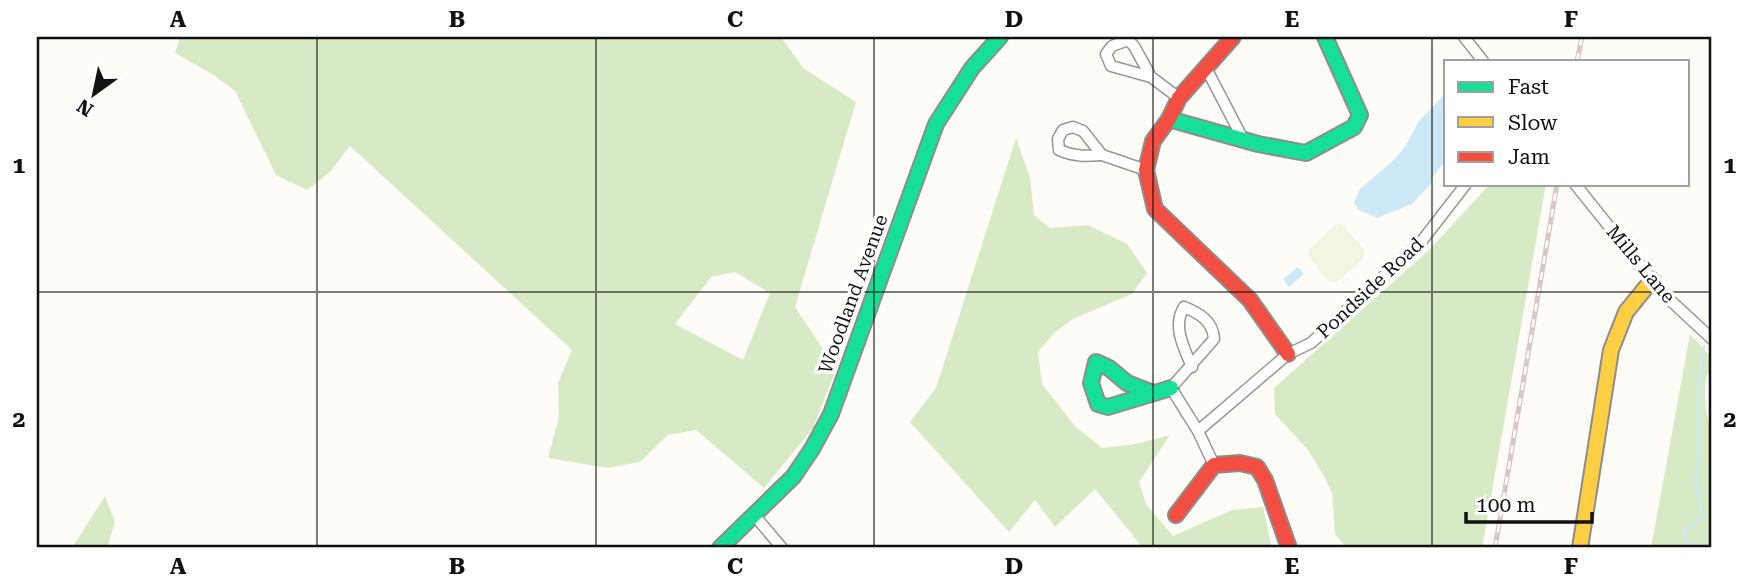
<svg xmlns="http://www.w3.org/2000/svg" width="1749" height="585" viewBox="0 0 1749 585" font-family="'Roboto Serif',serif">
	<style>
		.forest { fill: #d8eac5; fill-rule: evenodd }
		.pitch { fill: #f0f6e1 }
		.water { fill: #cde8f7 }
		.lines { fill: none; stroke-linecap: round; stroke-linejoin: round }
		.stream { stroke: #cde8f7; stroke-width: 2.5 }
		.street-casing { stroke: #979795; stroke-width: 13 }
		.fast-casing { stroke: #8e8d8b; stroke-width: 18 }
		.slow-casing { stroke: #8e8d8b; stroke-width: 18 }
		.jam-casing { stroke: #8e8d8b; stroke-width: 18 }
		.street { stroke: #fffffe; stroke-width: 10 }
		.fast { stroke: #16e098; stroke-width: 14 }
		.slow { stroke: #ffcf43; stroke-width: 14 }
		.jam { stroke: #f24e42; stroke-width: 14 }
		.rail-casing { stroke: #d9c6c7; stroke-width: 5 }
		.rail { stroke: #fff; stroke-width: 2.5; stroke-dasharray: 8; stroke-linecap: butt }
		.grid { fill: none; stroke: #111; stroke-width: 2; stroke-opacity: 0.55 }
		.labels { text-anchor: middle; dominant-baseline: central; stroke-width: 7; stroke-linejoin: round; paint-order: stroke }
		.street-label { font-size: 19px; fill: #111; stroke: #fff }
		.neatline { fill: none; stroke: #111; stroke-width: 2.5 }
		.grid-label { font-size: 23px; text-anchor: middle; font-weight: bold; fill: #111 }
	</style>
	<rect width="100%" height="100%" fill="#fdfcf7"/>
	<path class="forest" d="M180,37H781L803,68L856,102L795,307L825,352L841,357L813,428L764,488L696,430L668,435L640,462L608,468L548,458L559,417L558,383L572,350L350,146L330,172L307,190L276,175L235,91L212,74L175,53ZM735,272L770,293L743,360L675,324L711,277Z
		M1016,138L1030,178L1034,215L1050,228L1088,225L1127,244L1147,273L1132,294L1073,319L1054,333L1038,352L1042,384L1075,426L1102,448L1136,444L1170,435L1139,482L1146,504L1173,536L1232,510L1263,507L1272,548H1143L1095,489L1055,527L1035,500L1009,532L910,422L936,388Z
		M1490,184H1546L1482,548H1347L1335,534L1332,493L1324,476L1308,450L1275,414L1274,388L1429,250Z
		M1690,334L1712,358C1712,373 1708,371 1706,380C1704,393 1705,417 1712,428V548H1651Z
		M105,496L115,522L107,548H72Z"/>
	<path class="pitch" d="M1336,224H1342L1364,250V258L1337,282L1329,281L1308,256V250Z"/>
	<path class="water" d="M1446,93V159L1433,177L1431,184L1412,204L1377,218L1359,210L1354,203L1360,189L1396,158L1406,145L1419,121Z
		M1298,267L1304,274L1289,287L1283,279Z"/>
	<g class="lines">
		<path class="stream" d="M1711,327L1712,323
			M1704,346L1699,380V453L1696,483L1703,516C1697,523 1690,525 1683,531C1686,544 1693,545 1705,548"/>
		<defs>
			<path id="street" d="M1464,37L1483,61
				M1206,68L1244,141
				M1151,77L1111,66L1106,54L1112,46L1128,40L1134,46L1151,77L1179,98
				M1102,155C1086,156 1075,157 1059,150L1058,139L1063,130L1073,127L1083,131L1102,155L1146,170
				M1575,184L1652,280L1671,301L1712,339
				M1192,367C1184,348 1172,326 1184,307C1199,313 1213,321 1214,339L1171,388L1198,431L1214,465
				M1198,431L1288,354L1311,343L1421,242L1466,184
				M755,516L782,548"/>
			<path id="fast" d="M1169,119L1258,144L1306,153L1354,127L1360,115L1325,37
				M1153,393L1127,383L1109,368L1096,362L1091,383L1098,404L1108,407L1171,388
				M720,548L793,477L812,449L831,414L936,124L972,68L1000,37"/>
			<path id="slow" d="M1580,548L1611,350L1626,312L1652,280"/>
			<path id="jam" d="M1233,37L1179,98L1169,119L1153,141L1146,170L1155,209L1250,300L1288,354
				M1176,515L1214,465L1240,463L1257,467L1265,480L1289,548"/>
		</defs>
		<use href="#street" class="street-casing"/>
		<use href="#fast" class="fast-casing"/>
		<use href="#slow" class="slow-casing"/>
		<use href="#jam" class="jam-casing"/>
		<use href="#street" class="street"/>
		<use href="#fast" class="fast"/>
		<use href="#slow" class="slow"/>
		<use href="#jam" class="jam"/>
		<defs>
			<path id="rail" d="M1577,61L1582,37
				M1495,548L1557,184"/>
		</defs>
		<use href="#rail" class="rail-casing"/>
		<use href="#rail" class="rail"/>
	</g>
	<path class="grid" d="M317,37V548M596,37V548M874,37V548M1153,37V548M1432,37V548M37,292H1712"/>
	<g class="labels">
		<g class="street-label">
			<text transform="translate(1641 264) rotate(50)">Mills Lane</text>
			<text transform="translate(1370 288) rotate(-43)">Pondside Road</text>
			<text transform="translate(853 294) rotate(-70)">Woodland Avenue</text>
		</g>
	</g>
	<rect width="1749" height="585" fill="none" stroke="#ffffff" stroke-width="77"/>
	<rect x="1444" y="60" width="245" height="126" fill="#ffffff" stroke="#a0a0a0" stroke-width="2"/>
	<rect x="1458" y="82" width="35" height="10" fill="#16e098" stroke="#a0a0a0" stroke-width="2"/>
	<text x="1508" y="94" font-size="21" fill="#111111">Fast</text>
	<rect x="1458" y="117" width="35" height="10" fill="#ffcf43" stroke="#a0a0a0" stroke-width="2"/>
	<text x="1508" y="130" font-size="21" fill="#111111">Slow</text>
	<rect x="1458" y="152" width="35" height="10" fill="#f24e42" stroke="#a0a0a0" stroke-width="2"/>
	<text x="1508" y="164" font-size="21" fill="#111111">Jam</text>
	<g transform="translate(94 94) rotate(213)" stroke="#ffffff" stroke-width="5" paint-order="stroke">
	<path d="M0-5L12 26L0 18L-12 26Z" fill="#111111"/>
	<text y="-10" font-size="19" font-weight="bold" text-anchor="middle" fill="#111111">N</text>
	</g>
	<path d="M1466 512v10h126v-10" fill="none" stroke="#111111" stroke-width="3.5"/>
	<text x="1476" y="512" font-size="21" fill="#111111" stroke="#ffffff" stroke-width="5" paint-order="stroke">100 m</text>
	<rect x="38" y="38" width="1672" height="508" class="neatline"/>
	<g class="grid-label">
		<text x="178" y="27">A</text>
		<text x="457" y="27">B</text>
		<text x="735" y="27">C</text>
		<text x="1014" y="27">D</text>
		<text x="1292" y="27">E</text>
		<text x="1571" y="27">F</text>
		<text x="19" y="173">1</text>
		<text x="1730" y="173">1</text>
		<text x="19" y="427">2</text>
		<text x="1730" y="427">2</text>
		<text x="178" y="574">A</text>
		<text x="457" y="574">B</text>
		<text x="735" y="574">C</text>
		<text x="1014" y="574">D</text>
		<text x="1292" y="574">E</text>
		<text x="1571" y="574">F</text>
	</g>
</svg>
